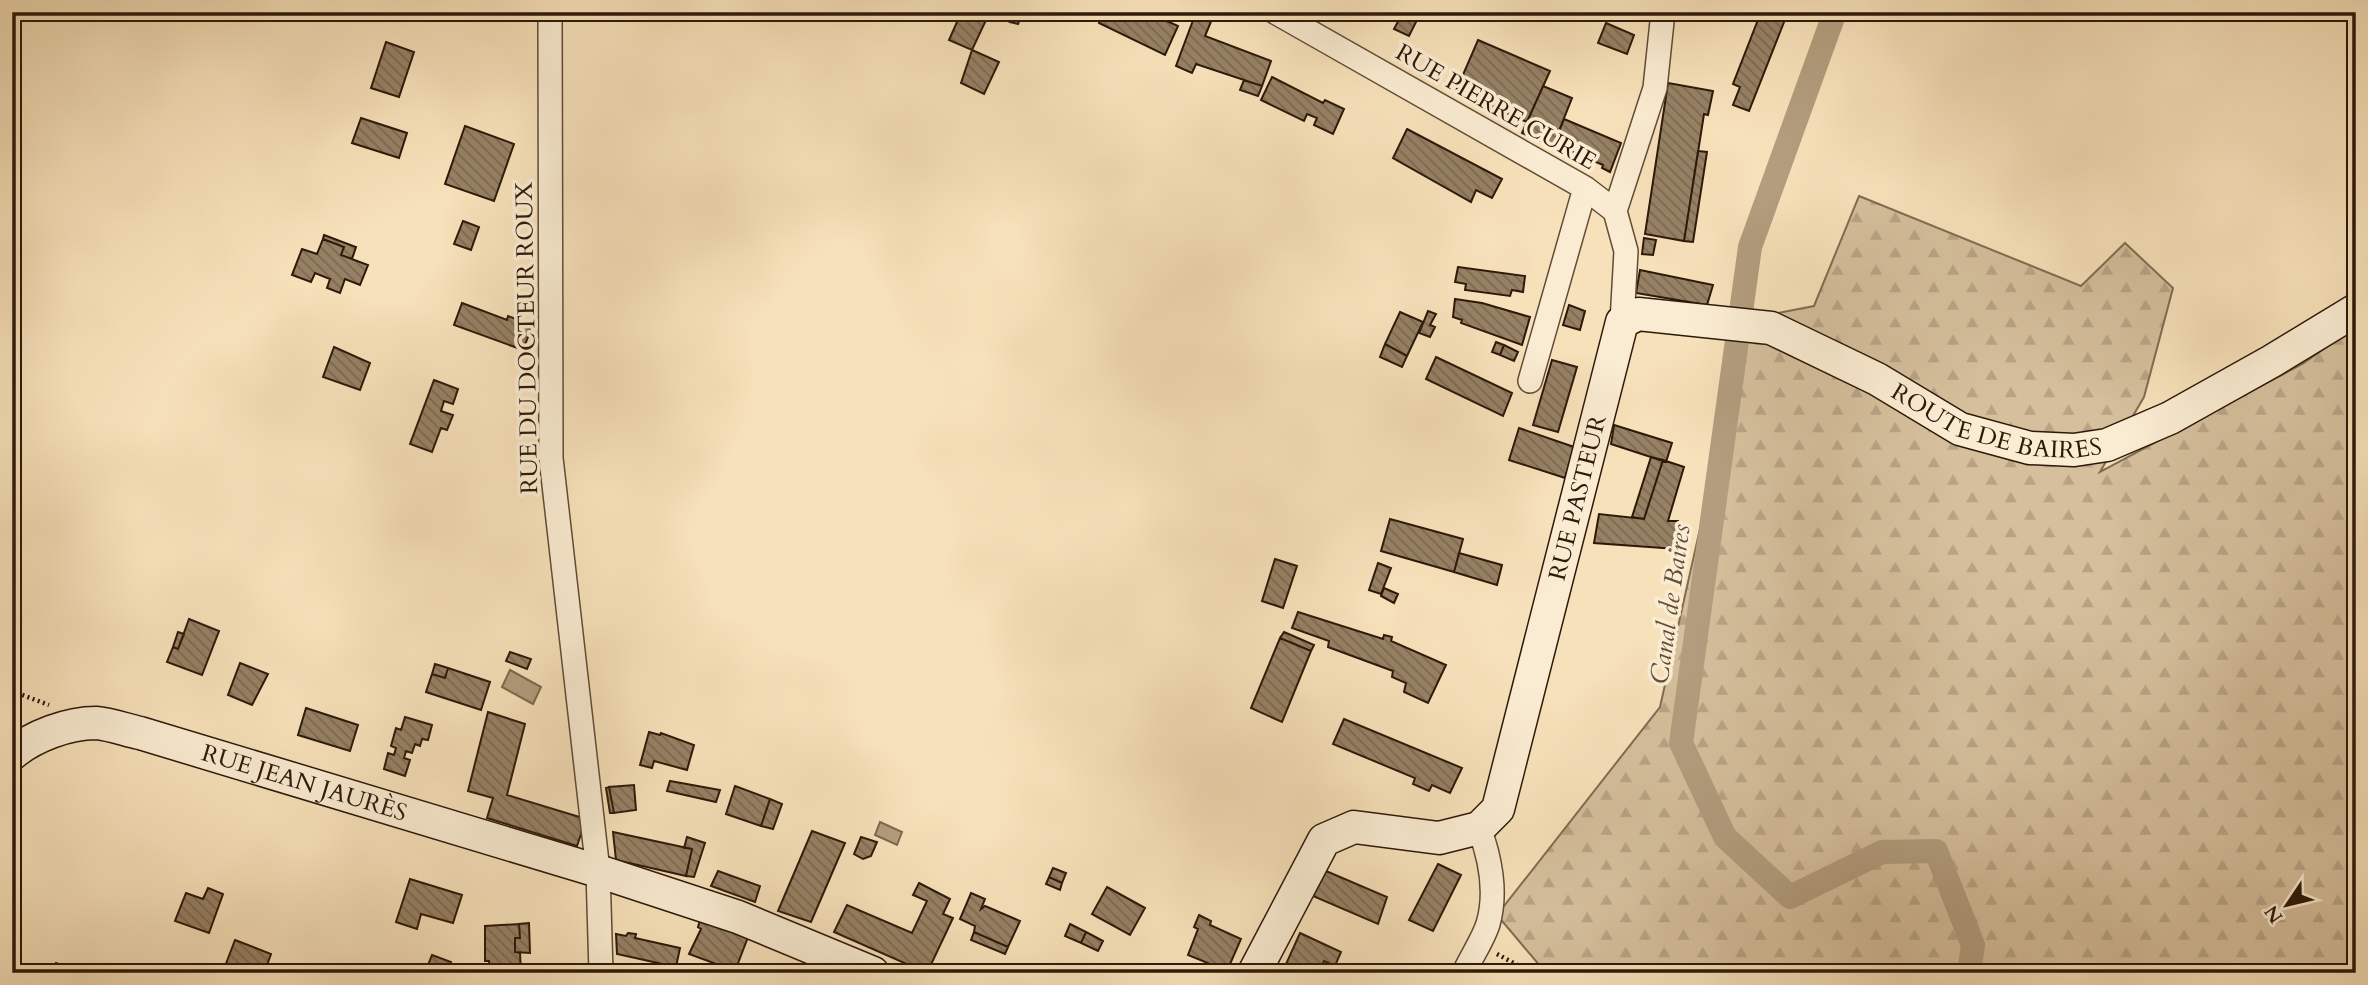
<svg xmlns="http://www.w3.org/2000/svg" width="2368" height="985" viewBox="0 0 2368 985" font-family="Cardo,serif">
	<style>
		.forest { fill: url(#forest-firs); stroke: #816c52; stroke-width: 2 }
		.water { fill: url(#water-ripples); stroke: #7d684f; stroke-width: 2 }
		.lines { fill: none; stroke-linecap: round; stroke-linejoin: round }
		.canal { stroke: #b29d7e; stroke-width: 24 }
		.building { fill: url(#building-back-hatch); stroke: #2d1909; stroke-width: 2 }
		.street-casing { stroke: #604b35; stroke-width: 26 }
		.secondary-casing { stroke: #2d1909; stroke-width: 35 }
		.path { stroke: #2d1909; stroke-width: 4.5; stroke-dasharray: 2 3.5; stroke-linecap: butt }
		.street { stroke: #faecd2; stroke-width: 23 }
		.secondary { stroke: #faecd2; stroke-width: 32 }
		.labels { text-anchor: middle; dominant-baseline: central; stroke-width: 7; stroke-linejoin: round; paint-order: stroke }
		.street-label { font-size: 24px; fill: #2d1909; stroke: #faecd2 }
		.water-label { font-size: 26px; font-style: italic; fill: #624e38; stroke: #faecd2 }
	</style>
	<defs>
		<pattern id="forest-firs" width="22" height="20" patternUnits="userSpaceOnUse" patternTransform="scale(1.75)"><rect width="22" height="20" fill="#d5bf9c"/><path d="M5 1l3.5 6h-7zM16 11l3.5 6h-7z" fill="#b7a485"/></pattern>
		<pattern id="water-ripples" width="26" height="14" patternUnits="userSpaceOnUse" patternTransform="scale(1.75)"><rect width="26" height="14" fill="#b29d7e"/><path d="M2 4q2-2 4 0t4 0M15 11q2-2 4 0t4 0" fill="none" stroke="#917f65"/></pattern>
		<pattern id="building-back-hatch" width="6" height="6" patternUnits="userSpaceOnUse" patternTransform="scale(1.75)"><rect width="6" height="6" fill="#968165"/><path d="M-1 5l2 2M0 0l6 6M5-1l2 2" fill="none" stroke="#7b6951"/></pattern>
	</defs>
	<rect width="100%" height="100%" fill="#f7e1ba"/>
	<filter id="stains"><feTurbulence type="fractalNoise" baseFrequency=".00286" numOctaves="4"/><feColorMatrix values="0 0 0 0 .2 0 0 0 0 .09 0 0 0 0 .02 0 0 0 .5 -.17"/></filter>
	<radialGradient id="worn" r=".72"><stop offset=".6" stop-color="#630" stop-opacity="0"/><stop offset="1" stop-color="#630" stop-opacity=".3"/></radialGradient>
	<path class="forest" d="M1859,196L2081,286L2125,243L2173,288L2144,397L2100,472L2304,363L2356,326V973H1546L1497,915L1660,707L1747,319L1814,306Z"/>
	<path class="water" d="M510,670L541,687L533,704L502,687Z
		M880,822L902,832L897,845L875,835Z"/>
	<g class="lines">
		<path class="canal" d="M1835,12L1750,247L1681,743L1725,837L1790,897L1882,852L1936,851L1973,945L1969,973"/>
	</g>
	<path class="building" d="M958,12H974L987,18L972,50L949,40L957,22L954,20Z
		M990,12H1015L1010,22Z
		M1015,12H1023L1018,24L1010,22Z
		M1104,12H1147L1178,26L1165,55L1099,23Z
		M1205,12H1215L1205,36L1271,61L1262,86L1196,64L1192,73L1176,66L1195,15L1202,18Z
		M1403,12H1421L1409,36L1394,29Z
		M1761,12H1788L1749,111L1733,105L1740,87L1733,84Z
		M1606,23L1634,35L1627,54L1598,43Z
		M1478,40L1550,71L1527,122L1456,91Z
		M386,42L414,52L399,97L371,88Z
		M972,50L999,62L984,94L961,83Z
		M1272,77L1323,103L1325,100L1344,109L1333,134L1314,125L1317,118L1307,114L1304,121L1261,100Z
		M1244,80L1262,86L1258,96L1240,90Z
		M1668,83L1713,91L1708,115L1704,114L1684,241L1645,234Z
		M1543,86L1572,98L1553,146L1522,133Z
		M361,118L407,133L399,158L352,143Z
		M1564,119L1621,143L1610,172L1602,168L1603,165L1554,144Z
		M465,126L514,144L494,201L445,184Z
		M1407,129L1502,179L1492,198L1476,190L1471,202L1393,158Z
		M1698,151L1707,152L1693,242L1684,241Z
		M463,221L479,227L471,250L454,244Z
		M324,235L356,247L352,259L341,255L344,247L323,239Z
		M1644,238L1656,240L1653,255L1642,254Z
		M323,239L344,247L341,255L368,265L360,285L345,279L340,293L327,288L330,279L315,273L311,282L292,275L302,249L317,254Z
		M1458,267L1525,276L1523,292L1512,290L1510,296L1465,290L1466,284L1455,282Z
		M1640,270L1713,285L1707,305L1636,293Z
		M1455,299L1482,303L1530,317L1522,345L1461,323L1462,320L1453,317Z
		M462,303L507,320L508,316L519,320L517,324L531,329L523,350L454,325Z
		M1569,305L1585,311L1580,330L1563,325Z
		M1428,311L1436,314L1430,325L1435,327L1430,337L1419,333Z
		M1400,312L1423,322L1407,356L1385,344Z
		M1496,342L1504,345L1500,355L1492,352Z
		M1385,344L1407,356L1402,367L1380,357Z
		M1504,345L1518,352L1514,361L1500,355Z
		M334,347L370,363L360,390L323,377Z
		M1436,357L1512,393L1503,416L1426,379Z
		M1552,360L1577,367L1558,432L1533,425Z
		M434,380L458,389L453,404L444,401L441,411L453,415L447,430L441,428L432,452L410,444Z
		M1614,425L1672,443L1666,462L1611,444Z
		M1519,428L1574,447L1565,478L1509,460Z
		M1651,457L1663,460L1644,519L1632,517Z
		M1663,460L1684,467L1668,521H1678L1676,549L1594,543L1599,514L1644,519Z
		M1390,519L1463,539L1454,572L1381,551Z
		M1459,553L1502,565L1497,585L1454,572Z
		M1275,559L1297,566L1283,608L1262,601Z
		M1378,563L1391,568L1381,594L1369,590Z
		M1384,588L1398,594L1394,603L1381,596Z
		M1298,612L1383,639L1384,635L1392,637L1391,641L1446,665L1428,703L1404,692L1406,683L1392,677L1393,671L1328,647L1329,641L1292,628Z
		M189,619L219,631L202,675L167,662L173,647L178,649Z
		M178,632L184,634L178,649L173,647Z
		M1284,632L1314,645L1311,651L1280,638Z
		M1280,638L1311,651L1282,722L1251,708Z
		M510,652L531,659L527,669L506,661Z
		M240,663L268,674L252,705L228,695Z
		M435,664L448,668L445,678L432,674Z
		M448,668L490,682L481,710L426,692L432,674L445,678Z
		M306,708L358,725L350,751L298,735Z
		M488,712L525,724L507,795L586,819L577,846L487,818L493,798L468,791Z
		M405,717L432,725L428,740L422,739L420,746L415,744L412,753L406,751L404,758L410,760L405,776L384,769L388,753L394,755L396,748L391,746L396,728L401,730Z
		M1344,719L1462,768L1450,793L1432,785L1429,791L1413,784L1415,778L1333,744Z
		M649,732L660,735L661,733L694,745L687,770L654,761L652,768L640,765Z
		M670,781L720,790L716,802L667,791Z
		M634,785L636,810L614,813L609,787Z
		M735,786L770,799L761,826L726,814Z
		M609,787L614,813H610L606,788Z
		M770,799L782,804L773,829L761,826Z
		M812,831L845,843L811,922L778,911Z
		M613,832L692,849L686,876L616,860Z
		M687,837L705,843L694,877L686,876L692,849L684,848Z
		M861,837L877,842L871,856L863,859L854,854Z
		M1438,864L1461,875L1433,931L1409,920Z
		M1053,868L1066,873L1062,883L1049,877Z
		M718,871L760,886L755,902L711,886Z
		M1326,871L1387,897L1378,924L1313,896Z
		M1049,877L1062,883L1060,890L1046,884Z
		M410,879L462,895L453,923L421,914L417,929L396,922Z
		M919,883L950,899L943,914L953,918L927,973L834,932L847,905L912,933L927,901L913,895Z
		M1107,887L1145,908L1130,935L1092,914Z
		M208,888L223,894L209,933L175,921L186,893L203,899Z
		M971,893L985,899L981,909L985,906L1020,921L1008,947L974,932L975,926L960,919Z
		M1199,915L1211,921L1210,925L1241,939L1227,971L1188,955L1198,929L1194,927Z
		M700,920L748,937L735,971L689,954L701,929L698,927Z
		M529,923L530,953L515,952V938H520L519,924Z
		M519,924L520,938H515V952L520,953L521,973H490L489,961H485V926Z
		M1070,924L1086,932L1081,943L1065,936Z
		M974,932L1008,947L1005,954L971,940Z
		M1086,932L1103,941L1098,951L1081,943Z
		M628,933L636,934L635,938L680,948L676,967L617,954L616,934L626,936Z
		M1300,933L1341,952L1335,966L1324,961L1319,973H1282Z
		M235,940L271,954L264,973H234L224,969Z
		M432,955L451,962L447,971L428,965Z
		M56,963L72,969L73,966L87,971L52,973Z"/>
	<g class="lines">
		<defs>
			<path id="street" d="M550,12L551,458L598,871L601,973
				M1275,12L1585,188L1615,211
				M1622,322L1626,251L1615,211L1655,88L1663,12
				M1530,381L1585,188
				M1464,973C1471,957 1483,940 1488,924C1497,893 1490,857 1479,828"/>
			<g id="secondary">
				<path id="s1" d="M12,754C33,736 68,723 96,723C110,724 126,730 140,733L598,871L738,917L873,973"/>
				<path id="s2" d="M1254,973L1324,840L1354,827L1439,838L1479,828L1498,809L1622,322L1638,314L1771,328L1877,379L1960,429L2030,448L2074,450L2107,445L2170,418L2272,361L2356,310"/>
			</g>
		</defs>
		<use href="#street" class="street-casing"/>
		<use href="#secondary" class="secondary-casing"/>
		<path class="path" d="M12,691L49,705
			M1497,954L1532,973"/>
		<use href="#street" class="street"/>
		<use href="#secondary" class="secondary"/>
	</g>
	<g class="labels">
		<g class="street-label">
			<text transform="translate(1496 107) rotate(30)">RUE PIERRE CURIE</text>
			<text transform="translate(527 338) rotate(-91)">RUE DU DOCTEUR ROUX</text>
			<text stroke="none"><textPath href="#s2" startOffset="1239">ROUTE DE BAIRES</textPath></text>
			<text stroke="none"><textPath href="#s2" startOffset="658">RUE PASTEUR</textPath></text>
			<text stroke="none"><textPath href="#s1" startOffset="308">RUE JEAN JAURÈS</textPath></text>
		</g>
		<g class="water-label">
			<text transform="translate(1670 604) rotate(-82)">Canal de Baires</text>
		</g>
	</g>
	<rect width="2368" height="985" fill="none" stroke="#f7e1ba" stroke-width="42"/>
	<rect x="14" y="14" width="2340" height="957" fill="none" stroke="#2d1909" stroke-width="3.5"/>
	<rect x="21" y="21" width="2326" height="943" fill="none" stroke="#2d1909" stroke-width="2"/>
	<g transform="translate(2287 905) rotate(235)" stroke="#faecd2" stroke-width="5" paint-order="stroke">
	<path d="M0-5L12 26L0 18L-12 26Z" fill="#2d1909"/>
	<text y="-10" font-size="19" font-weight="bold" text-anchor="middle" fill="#2d1909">N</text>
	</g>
	<rect width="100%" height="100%" filter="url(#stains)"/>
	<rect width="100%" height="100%" fill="url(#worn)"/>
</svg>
